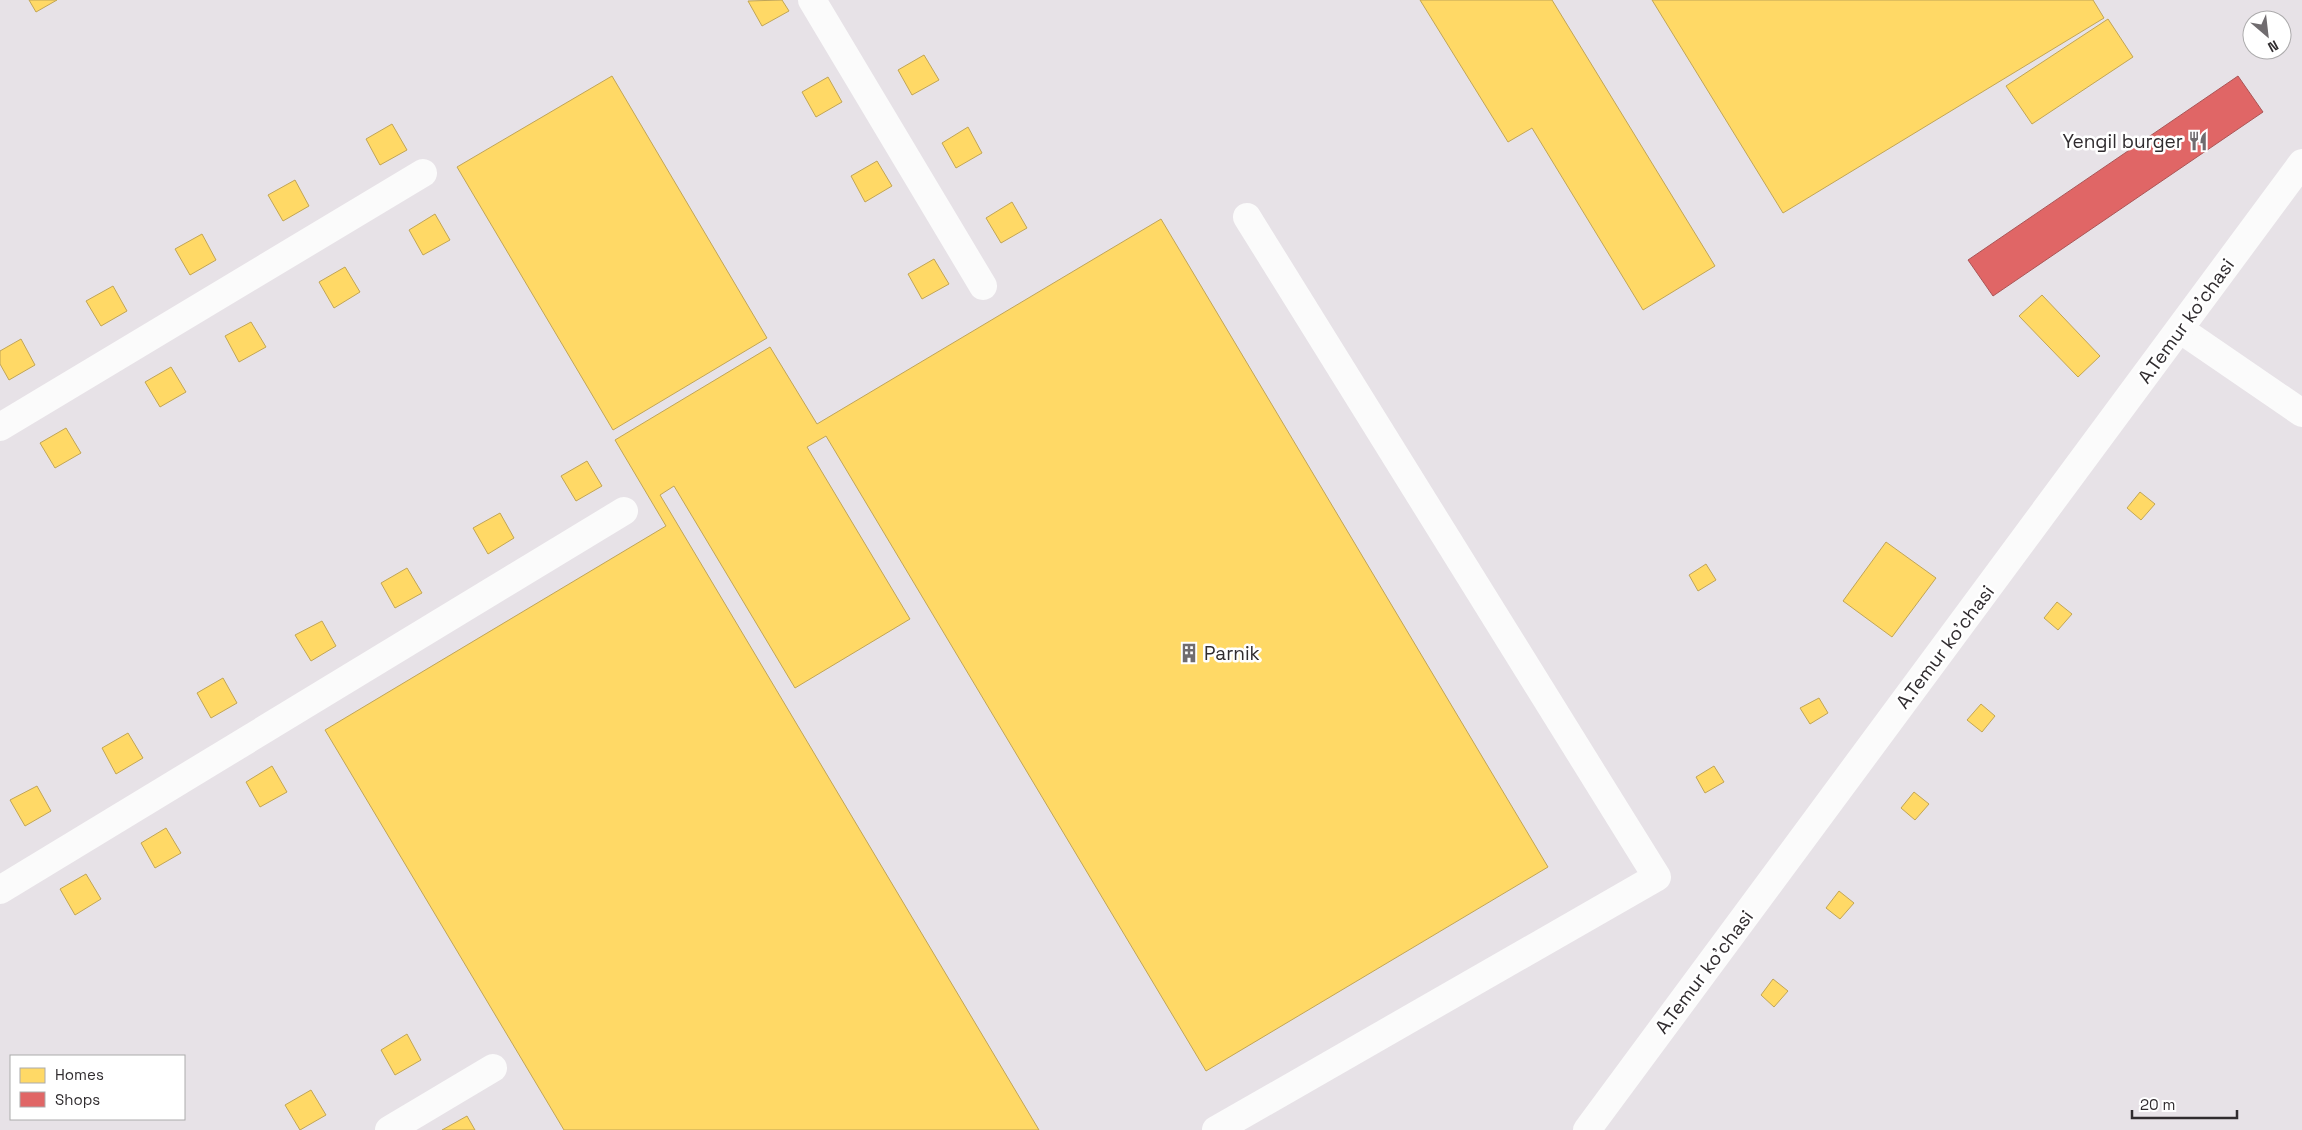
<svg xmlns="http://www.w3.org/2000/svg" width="2302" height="1130" viewBox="0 0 2302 1130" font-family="'Space Grotesk',sans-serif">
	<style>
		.homes { fill: #ffd966; stroke: #c1a556 }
		.shops { fill: #e06666; stroke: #ab5556 }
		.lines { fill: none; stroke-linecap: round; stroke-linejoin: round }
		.street { stroke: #fbfbfb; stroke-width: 28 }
		.secondary { stroke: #fbfbfb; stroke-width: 28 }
		.labels { text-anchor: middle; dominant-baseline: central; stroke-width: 5; stroke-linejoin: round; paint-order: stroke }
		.poi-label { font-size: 19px; fill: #302c2f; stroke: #fff; text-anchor: end }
		.street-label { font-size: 19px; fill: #302c2f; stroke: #fff }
	</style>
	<rect width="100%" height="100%" fill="#e7e2e7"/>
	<path class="homes" d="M29,0H57L36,12Z
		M782,0L789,11L762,26L748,1Z
		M1420,0H1552L1715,266L1643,310L1532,128L1508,142Z
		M1652,0H2093L2104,18L1783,213Z
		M2108,19L2133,57L2032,124L2006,86Z
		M924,55L939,80L912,95L898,70Z
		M612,76L767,338L613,430L457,167Z
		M828,77L842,102L816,117L802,92Z
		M392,124L407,150L380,165L366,139Z
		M968,127L982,153L956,168L942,143Z
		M877,161L892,186L865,202L851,176Z
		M295,180L309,206L283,221L268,195Z
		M1012,202L1027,228L1001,243L986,218Z
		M435,214L450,240L423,255L409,230Z
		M1161,219L1548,867L1206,1071L826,436L807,447L910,619L795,688L674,486L660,495L1039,1130H564L325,730L666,526L615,440L770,347L817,424Z
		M202,234L216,260L190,275L175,249Z
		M934,259L949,284L922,299L908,274Z
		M345,267L360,292L334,308L319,282Z
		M113,286L127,311L101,326L86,301Z
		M2042,295L2100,356L2078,377L2019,316Z
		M251,322L266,347L239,362L225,336Z
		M21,339L35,365L9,380L0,364V351Z
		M171,367L186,392L160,407L145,382Z
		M66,428L81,453L55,468L40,443Z
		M587,461L602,486L576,501L561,476Z
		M2140,492L2155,504L2141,520L2127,508Z
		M500,513L514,538L488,554L473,528Z
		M1886,542L1936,578L1892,637L1843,601Z
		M1706,564L1716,580L1698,591L1689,575Z
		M407,568L422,593L395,608L381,583Z
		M2057,602L2072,614L2058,630L2044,618Z
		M322,621L336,646L311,661L295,635Z
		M223,678L237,703L211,718L197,693Z
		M1819,698L1828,713L1810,724L1800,708Z
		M1981,704L1995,716L1982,732L1967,720Z
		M128,733L143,758L116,774L102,748Z
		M272,766L287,792L260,807L246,782Z
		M1714,766L1724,782L1705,793L1696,777Z
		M37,786L51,811L25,826L10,800Z
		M1914,792L1929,804L1915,820L1901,808Z
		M166,828L181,853L155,868L141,843Z
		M86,874L101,899L75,915L60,889Z
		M1839,891L1854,903L1840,919L1826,908Z
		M1773,979L1788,991L1774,1007L1761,995Z
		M407,1034L421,1060L395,1075L381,1050Z
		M311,1090L326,1115L300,1130L285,1105Z
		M467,1116L475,1130H442Z"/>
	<path class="shops" d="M2238,76L2263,112L1993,296L1968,260Z"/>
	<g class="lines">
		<path class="street" d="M812,0L983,286
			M2181,330L2302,413
			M0,427L423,173
			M0,890L624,511
			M389,1130L493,1068
			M1216,1130L1657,877L1247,217"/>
		<path class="secondary" d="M1587,1130L2302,163"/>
	</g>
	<defs>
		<symbol id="restaurant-bare" viewBox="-9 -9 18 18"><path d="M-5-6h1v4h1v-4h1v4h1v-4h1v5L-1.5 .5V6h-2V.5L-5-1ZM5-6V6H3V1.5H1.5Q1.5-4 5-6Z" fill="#706c6f" stroke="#fff" stroke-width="2.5" paint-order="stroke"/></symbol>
		<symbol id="building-bare" viewBox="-9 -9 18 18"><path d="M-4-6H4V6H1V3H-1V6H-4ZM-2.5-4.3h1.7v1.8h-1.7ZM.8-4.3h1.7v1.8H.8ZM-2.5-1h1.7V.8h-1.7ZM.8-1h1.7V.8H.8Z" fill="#706c6f" stroke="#fff" stroke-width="2.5" paint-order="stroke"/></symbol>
	</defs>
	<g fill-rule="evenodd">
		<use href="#restaurant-bare" x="2184" y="127" width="28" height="28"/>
		<use href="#building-bare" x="1175" y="639" width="28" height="28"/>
	</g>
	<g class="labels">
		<g class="poi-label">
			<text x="2183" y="141">Yengil burger</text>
			<text x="1204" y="653" text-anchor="start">Parnik</text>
		</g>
		<g class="street-label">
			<text transform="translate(2186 321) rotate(-54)">A.Temur ko'chasi</text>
			<text transform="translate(1945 647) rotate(-53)">A.Temur ko'chasi</text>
			<text transform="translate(1704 972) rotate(-53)">A.Temur ko'chasi</text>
		</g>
	</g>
	<rect x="10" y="1055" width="175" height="65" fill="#ffffff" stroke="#acabac"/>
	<rect x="20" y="1068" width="25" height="15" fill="#ffd966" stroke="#acabac"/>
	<text x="55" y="1080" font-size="15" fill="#302c2f">Homes</text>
	<rect x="20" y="1092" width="25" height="15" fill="#e06666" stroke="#acabac"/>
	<text x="55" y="1105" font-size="15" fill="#302c2f">Shops</text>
	<g transform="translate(2267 35) rotate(152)"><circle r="24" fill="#ffffff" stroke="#acabac"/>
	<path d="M0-4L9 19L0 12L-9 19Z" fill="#706c6f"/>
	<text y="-8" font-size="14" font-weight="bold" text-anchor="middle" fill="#302c2f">N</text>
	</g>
	<path d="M2132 1110v8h105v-8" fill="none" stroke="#302c2f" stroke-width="2.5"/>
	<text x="2140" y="1110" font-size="15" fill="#302c2f" stroke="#ffffff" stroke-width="4" paint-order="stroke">20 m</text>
</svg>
